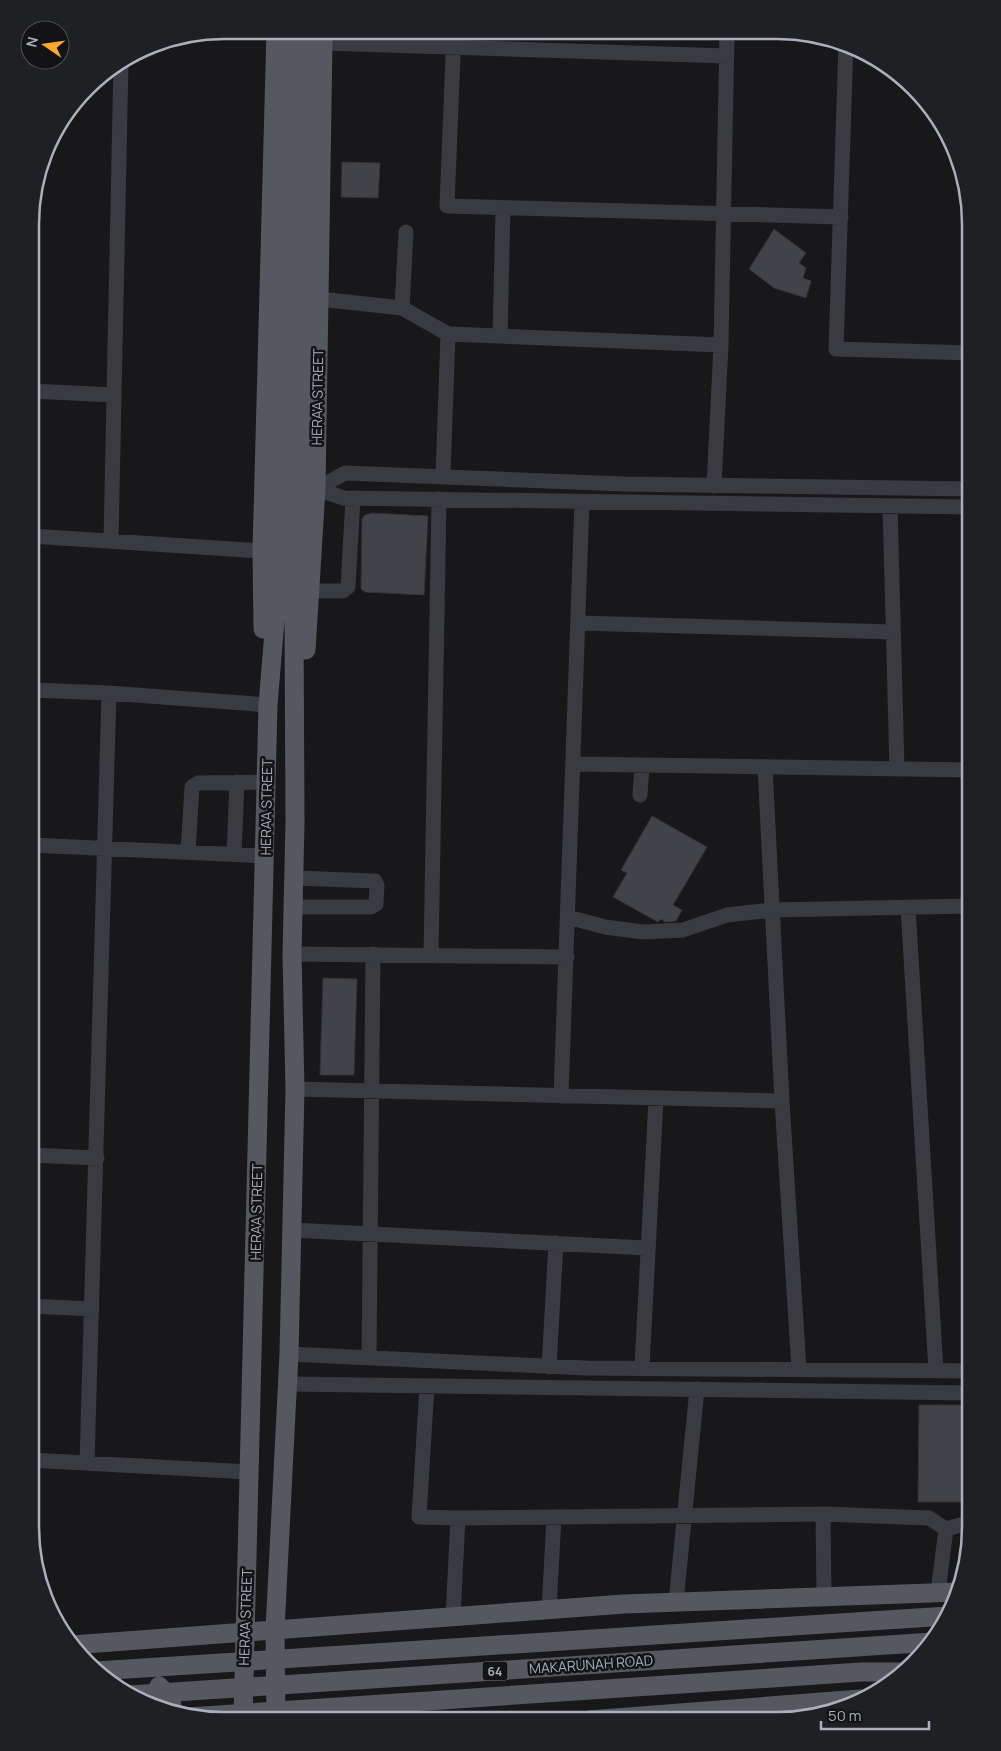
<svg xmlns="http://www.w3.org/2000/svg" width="1001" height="1751" viewBox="0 0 1001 1751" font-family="Manrope,sans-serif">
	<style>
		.building { fill: #424348; stroke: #323237 }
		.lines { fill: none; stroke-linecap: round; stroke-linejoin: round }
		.minor { stroke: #393b40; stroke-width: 15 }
		.major { stroke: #55585f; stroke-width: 19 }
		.labels { text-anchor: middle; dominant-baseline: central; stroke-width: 5; stroke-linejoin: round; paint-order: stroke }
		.shield { fill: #131316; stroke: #7d818a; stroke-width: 1 }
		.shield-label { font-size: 12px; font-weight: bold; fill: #aab0bb }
		.street-label { font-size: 14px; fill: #aab0bb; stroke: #131316 }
		.rim { fill: none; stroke: #aab0bb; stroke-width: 2.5 }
	</style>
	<rect width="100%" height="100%" fill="#18181b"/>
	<path class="building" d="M342,162L380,163L378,198L341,197Z
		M774,229L806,253L799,263L806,268L803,278L811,281L806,298L774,288L749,269Z
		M372,513L428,516L424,595L365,592L361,589L362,519L365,515Z
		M652,816L707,847L673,905L682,910L676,921L665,922L661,919L658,922L613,897L627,873L621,870Z
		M323,978L357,979L354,1075H320Z
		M919,1405H971V1502H918Z"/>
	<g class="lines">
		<path class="minor" d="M454,31L447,206L841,217
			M323,43L727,56
			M846,44L836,349L971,353
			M406,232L402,308L448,334L443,475
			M319,299L402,308
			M448,334L721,345
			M500,336L503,208
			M31,391L114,395
			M714,486L721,345L727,33
			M316,489L345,473L624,484L971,489
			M316,489L344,498L971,507
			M890,506L897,769
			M31,536L262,551
			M111,540L121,62
			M310,591H343L348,587L353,498
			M578,623L893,632
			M31,690L109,693L268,705
			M575,764L971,770
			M765,767L782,1101L799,1369
			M640,795L642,766
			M31,845L265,856
			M188,852L192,787L198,783L267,782
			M234,854L237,782
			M293,907H371L376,904L377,885L375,881L294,878
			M908,907L936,1371
			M568,917L605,927L643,932L683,930L727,915L772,910L971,906
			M292,954L567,957
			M431,955L439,499
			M295,1089L782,1101
			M561,1096L582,502
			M30,1155L97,1158
			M291,1230L646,1248
			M30,1306L92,1309
			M289,1354L586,1368L971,1371
			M369,1358L373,954
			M549,1367L556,1243
			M642,1367L656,1099
			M287,1384L971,1393
			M427,1386L419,1517L458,1518L453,1617
			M30,1460L249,1472
			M87,1463L109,693
			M823,1514L824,1598
			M458,1518L823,1514L929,1518L946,1529L938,1592
			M946,1529L971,1522
			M676,1602L697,1389
			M549,1610L554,1517"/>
		<path class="major" d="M263,629L262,551L276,30
			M306,650L316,489L323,40
			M72,1645L624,1604L958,1592
			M96,1671L948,1616
			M159,1686C168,1694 174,1700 171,1712
			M129,1695L933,1642
			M188,1717L861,1672H904
			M243,1719L268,705L275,620L291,30
			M276,1720L275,1630L289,1354L295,1089L292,954L295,823L294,617L310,31
			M589,1720L861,1699"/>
	</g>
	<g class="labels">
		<rect class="shield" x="482.5" y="1661.5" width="25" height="19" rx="4"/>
		<g class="shield-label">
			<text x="495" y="1671">64</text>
		</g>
		<g class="street-label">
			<text transform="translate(317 397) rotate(-89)">HERA'A STREET</text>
			<text transform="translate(266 807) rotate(-89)">HERA'A STREET</text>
			<text transform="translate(256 1212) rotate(-89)">HERA'A STREET</text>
			<text transform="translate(245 1617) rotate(-88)">HERA'A STREET</text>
			<text transform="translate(591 1664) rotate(-4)">MAKARUNAH ROAD</text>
		</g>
	</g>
	<path d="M0 0H1001V1751H0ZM224 39H777A185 185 0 0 1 962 224V1527A185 185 0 0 1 777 1712H224A185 185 0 0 1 39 1527V224A185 185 0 0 1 224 39Z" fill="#1f2023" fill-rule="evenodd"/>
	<path class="rim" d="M224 39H777A185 185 0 0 1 962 224V1527A185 185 0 0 1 777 1712H224A185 185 0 0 1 39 1527V224A185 185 0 0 1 224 39Z"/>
	<g transform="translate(45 45) rotate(283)"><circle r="24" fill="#131316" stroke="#4f5258"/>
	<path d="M0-4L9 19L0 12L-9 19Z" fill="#ffaa2c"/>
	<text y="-8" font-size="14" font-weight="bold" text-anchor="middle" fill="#aab0bb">N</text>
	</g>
	<path d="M821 1721v8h108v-8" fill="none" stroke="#aab0bb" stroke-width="2.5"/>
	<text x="828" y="1721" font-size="15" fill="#aab0bb" stroke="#131316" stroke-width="4" paint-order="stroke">50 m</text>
</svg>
